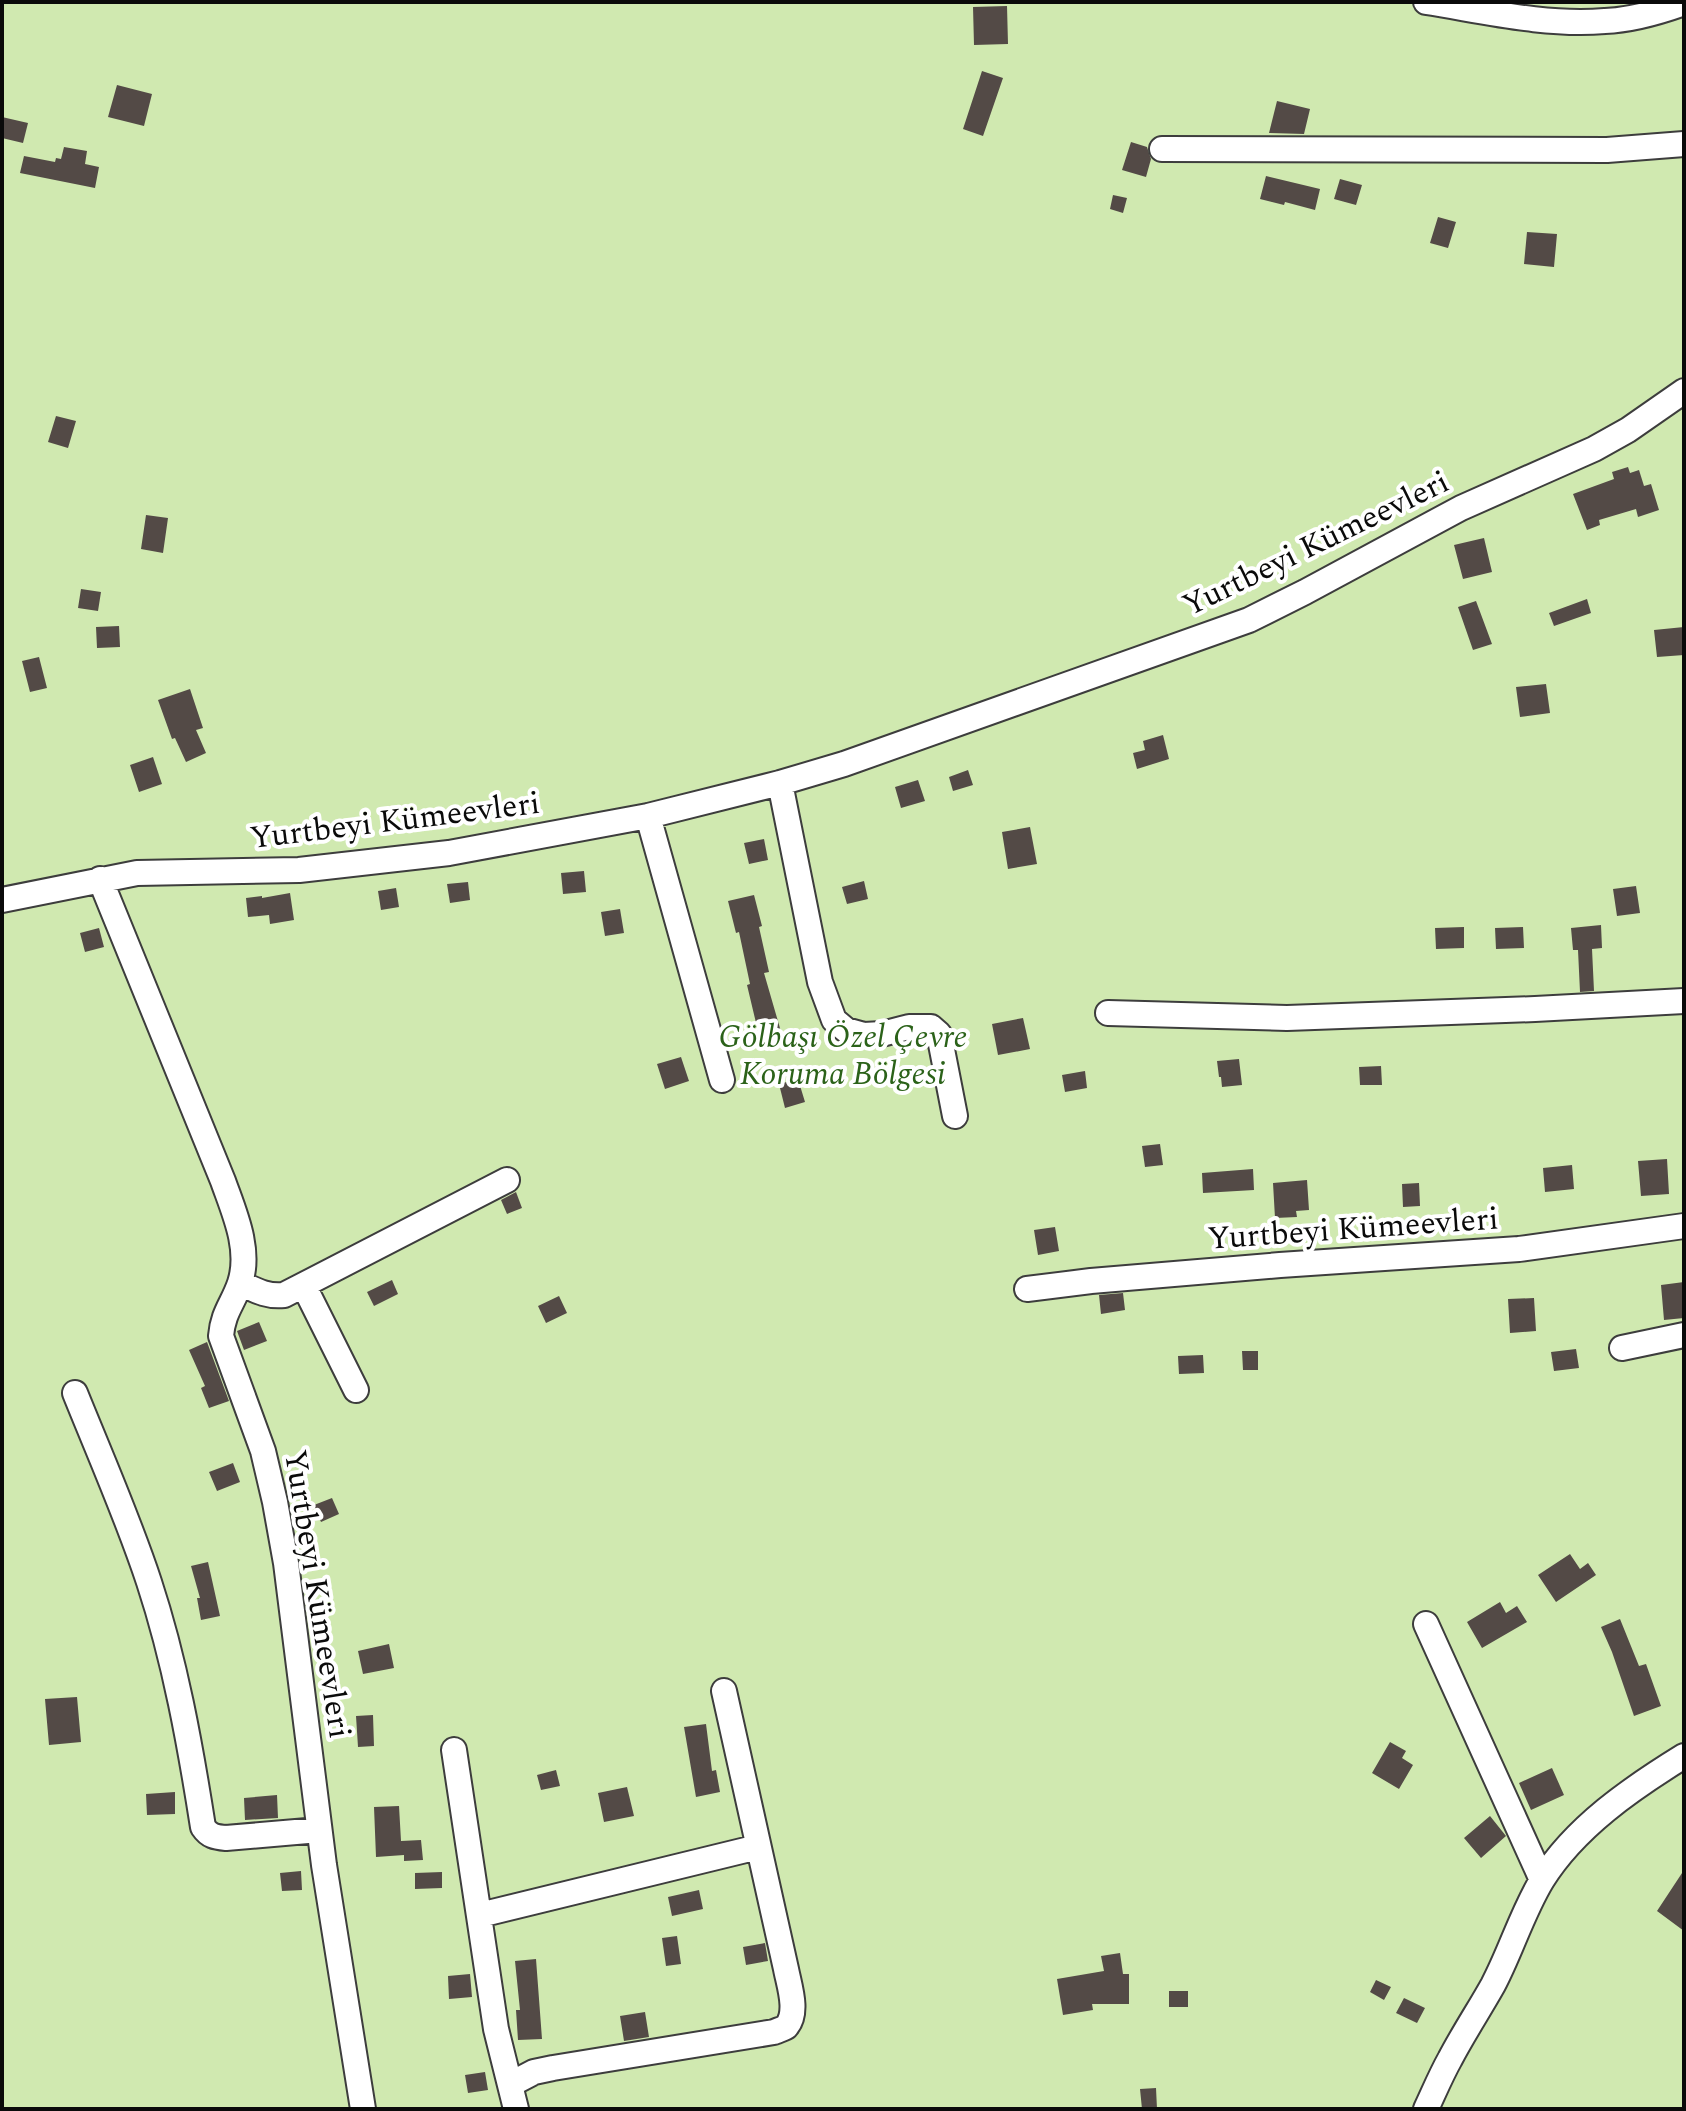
<svg xmlns="http://www.w3.org/2000/svg" width="1686" height="2111" viewBox="0 0 1686 2111" font-family="Spectral,serif">
	<style>
		.green { fill: #d0e9b0 }
		.building { fill: #534a46 }
		.lines { fill: none; stroke-linecap: round; stroke-linejoin: round }
		.minor-casing { stroke: #3d3d3d; stroke-width: 28 }
		.minor { stroke: #fff; stroke-width: 24 }
		.labels { text-anchor: middle; dominant-baseline: central; stroke-width: 8; stroke-linejoin: round; paint-order: stroke }
		.street-label { font-size: 32px; fill: #0a0a0a; stroke: #fff }
		.park-label { font-size: 32px; font-style: italic; fill: #2b6219; stroke: #fff }
	</style>
	<rect width="100%" height="100%" fill="#fff9e6"/>
	<path class="green" d="M2,2H1684V2109H2Z"/>
	<path class="building" d="M1007,6L1008,44L974,45L973,7Z
		M982,71L1003,78L983,136L963,129Z
		M117,85L152,94L144,126L108,117Z
		M1277,101L1310,109L1304,134L1269,133Z
		M2,117L28,123L23,143L2,138Z
		M1131,142L1147,147L1151,159L1146,177L1122,170Z
		M64,147L87,151L85,164L99,167L95,188L20,173L24,156L55,162L56,158L61,159Z
		M1266,176L1320,189L1315,210L1285,202L1284,205L1260,199Z
		M1340,179L1362,185L1356,205L1334,199Z
		M1113,195L1127,198L1123,213L1110,209Z
		M1438,217L1456,222L1448,248L1430,243Z
		M1527,232L1557,234L1554,267L1524,264Z
		M56,416L76,421L68,448L48,442Z
		M1628,467L1630,473L1639,470L1644,486L1651,484L1659,510L1638,517L1636,509L1599,520L1600,525L1587,530L1573,494L1614,479L1612,472Z
		M146,515L168,518L163,553L141,549Z
		M1484,538L1492,572L1463,579L1454,545Z
		M81,589L101,592L98,611L78,608Z
		M1587,599L1591,613L1554,626L1549,613Z
		M1476,601L1492,644L1473,650L1458,607Z
		M119,626L120,647L97,648L96,627Z
		M1684,627V655L1657,657L1654,630Z
		M39,657L47,688L30,692L22,661Z
		M1546,684L1550,713L1520,717L1516,687Z
		M190,689L203,728L196,730L206,753L186,762L175,738L172,739L158,700Z
		M1163,735L1169,759L1137,769L1133,753L1145,750L1143,741Z
		M153,757L162,784L139,792L130,765Z
		M968,770L973,785L953,791L949,777Z
		M918,780L925,801L901,808L895,787Z
		M1030,827L1037,864L1008,869L1002,832Z
		M764,839L768,860L749,864L744,843Z
		M584,871L586,892L563,894L561,873Z
		M864,881L868,899L847,904L842,887Z
		M468,882L470,900L450,903L447,884Z
		M1636,886L1640,913L1617,916L1613,889Z
		M396,888L399,907L381,910L378,891Z
		M290,893L294,920L270,924L269,915L248,917L246,898L262,896V898Z
		M754,895L762,926L759,927L769,972L764,973L784,1042L762,1048L747,985L750,984L739,932L736,933L728,901Z
		M620,909L624,933L605,936L601,912Z
		M1601,925L1602,948L1592,949L1594,991L1580,992L1578,950H1573L1571,928Z
		M1464,927V948L1436,949L1435,928Z
		M1523,927L1524,948L1496,949L1495,928Z
		M99,928L104,947L85,952L80,933Z
		M1023,1018L1030,1049L998,1055L992,1024Z
		M681,1057L689,1081L665,1089L657,1064Z
		M1239,1059L1242,1085L1222,1087L1221,1077H1219L1217,1061Z
		M1381,1066L1382,1085H1360L1359,1067Z
		M1085,1071L1087,1088L1065,1092L1062,1075Z
		M798,1079L805,1102L785,1108L779,1084Z
		M1160,1144L1163,1165L1145,1167L1142,1146Z
		M1667,1159L1669,1194L1641,1196L1638,1161Z
		M1572,1165L1574,1189L1545,1192L1543,1168Z
		M1253,1169L1254,1190L1203,1193L1202,1173Z
		M1307,1180L1309,1210L1296,1211L1297,1217L1275,1218L1273,1183Z
		M1419,1183L1420,1206L1403,1207L1402,1184Z
		M516,1192L522,1208L507,1214L501,1200Z
		M1055,1227L1059,1251L1038,1255L1034,1230Z
		M392,1280L398,1294L374,1306L367,1292Z
		M1684,1282V1318L1664,1320L1661,1285Z
		M1123,1293L1125,1310L1101,1314L1099,1295Z
		M559,1296L567,1313L546,1323L538,1306Z
		M1534,1298L1536,1331L1510,1333L1508,1299Z
		M259,1322L267,1341L244,1350L237,1331Z
		M207,1342L229,1401L209,1408L201,1388L205,1386L189,1350Z
		M1576,1349L1579,1368L1554,1371L1551,1352Z
		M1242,1351H1258V1370H1243Z
		M1203,1355L1204,1373L1179,1374L1178,1356Z
		M233,1463L240,1482L217,1491L209,1472Z
		M332,1498L339,1514L321,1522L314,1505Z
		M1570,1554L1580,1569L1588,1563L1596,1575L1556,1602L1538,1575Z
		M208,1562L220,1616L201,1620L197,1598H200L191,1566Z
		M1500,1602L1506,1613L1517,1606L1527,1622L1482,1648L1467,1622Z
		M1620,1619L1639,1666L1646,1664L1661,1706L1634,1716L1612,1652L1601,1627Z
		M389,1644L394,1668L363,1674L358,1651Z
		M77,1697L81,1742L49,1745L45,1699Z
		M373,1715L374,1746L358,1747L356,1716Z
		M706,1724L712,1771L716,1770L720,1792L696,1797L684,1727Z
		M1390,1742L1406,1751L1402,1758L1413,1765L1399,1789L1372,1773Z
		M1552,1768L1564,1795L1531,1810L1519,1783Z
		M556,1770L560,1786L541,1790L537,1775Z
		M627,1787L634,1816L604,1822L598,1793Z
		M175,1792V1814L147,1815L146,1794Z
		M277,1795L278,1818L245,1820L244,1798Z
		M399,1806L401,1841L421,1840L423,1860L404,1861V1855L376,1857L374,1807Z
		M1490,1816L1506,1836L1481,1858L1464,1838Z
		M1684,1870V1931L1657,1911Z
		M301,1871L302,1890L282,1891L280,1873Z
		M442,1872V1888L415,1889V1873Z
		M699,1890L703,1909L672,1916L668,1897Z
		M677,1936L681,1964L666,1966L662,1938Z
		M765,1943L768,1961L746,1965L743,1947Z
		M1120,1953L1123,1974H1129V2004H1092L1093,2010L1063,2015L1057,1979L1104,1971L1101,1956Z
		M536,1959L542,2039L518,2040L516,2010H520L515,1961Z
		M470,1974L472,1997L449,1999L448,1976Z
		M1376,1980L1391,1987L1384,2000L1370,1992Z
		M1169,1991H1188V2007H1169Z
		M1404,1998L1425,2008L1417,2023L1396,2013Z
		M645,2012L649,2037L624,2041L620,2016Z
		M485,2072L488,2090L468,2093L465,2075Z
		M1156,2088L1157,2109H1142L1140,2089Z"/>
	<g class="lines">
		<defs>
			<path id="minor" d="M1426,2C1484,11 1545,26 1605,21C1632,20 1659,12 1684,3
				M1162,149L1607,150L1684,144
				M780,783L820,982L834,1020L846,1030L864,1035L882,1034L909,1027H931L939,1034L955,1116
				M648,816L722,1080
				M100,879L223,1181C234,1212 251,1249 240,1283C233,1304 223,1312 221,1336L263,1451L275,1502L286,1563L324,1865L363,2109
				M2,900L137,873L299,870L449,853L648,816L780,783L844,764L1249,620L1305,592L1461,508L1594,449L1628,430L1684,391
				M1108,1013L1287,1018L1535,1009L1684,1001
				M240,1283C255,1290 267,1297 284,1295L507,1180
				M304,1286L356,1390
				M1027,1289L1091,1281L1280,1265L1519,1249L1684,1226
				M1622,1348L1684,1335
				M75,1393C100,1455 128,1518 149,1582C175,1661 190,1744 203,1827C209,1836 215,1837 226,1838L319,1830
				M1426,1624L1542,1880
				M454,1750L496,2029L516,2109
				M480,1915L758,1847
				M511,2084L534,2072L553,2068L774,2032C776,2031 785,2028 786,2027C799,2013 789,1985 786,1969L724,1691
				M1426,2109C1434,2092 1441,2075 1450,2059C1463,2034 1479,2010 1493,1985C1511,1951 1522,1913 1542,1880C1575,1827 1632,1788 1684,1756"/>
		</defs>
		<use href="#minor" class="minor-casing"/>
		<use href="#minor" class="minor"/>
	</g>
	<g class="labels">
		<g class="street-label">
			<text transform="translate(1316 544) rotate(-26)">Yurtbeyi Kümeevleri</text>
			<text transform="translate(395 821) rotate(-7)">Yurtbeyi Kümeevleri</text>
			<text transform="translate(1353 1229) rotate(-4)">Yurtbeyi Kümeevleri</text>
			<text transform="translate(317 1594) rotate(81)">Yurtbeyi Kümeevleri</text>
		</g>
		<g class="park-label">
			<text x="843" y="1037">Gölbaşı Özel Çevre<tspan x="843" dy="37">Koruma Bölgesi</tspan></text>
		</g>
	</g>
	<rect width="1686" height="2111" fill="none" stroke="#0a0a0a" stroke-width="8"/>
</svg>
